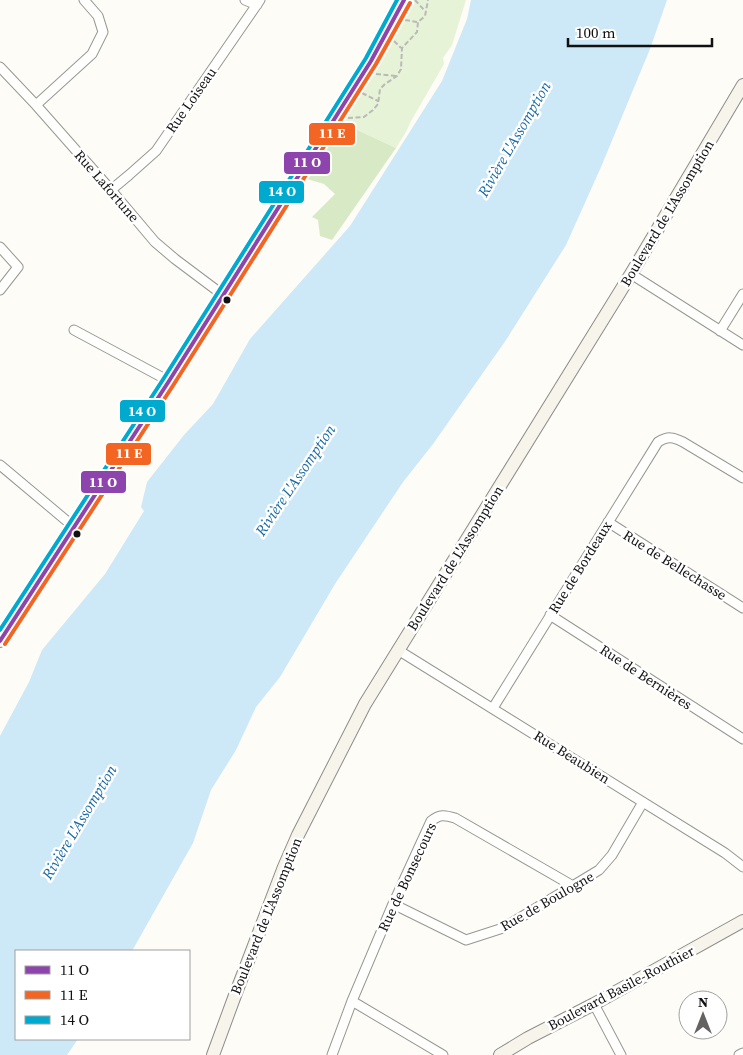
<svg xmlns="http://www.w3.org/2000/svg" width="743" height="1055" viewBox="0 0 743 1055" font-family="'Source Serif 4',serif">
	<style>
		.green { fill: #e7f3d7 }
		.forest { fill: #d8eac5 }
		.water { fill: #cde8f7 }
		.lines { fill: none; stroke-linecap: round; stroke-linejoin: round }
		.street-casing { stroke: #979795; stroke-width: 11 }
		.secondary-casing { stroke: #8e8d8b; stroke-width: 14 }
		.path { stroke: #b9b9b8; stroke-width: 2; stroke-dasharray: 5 2.5; stroke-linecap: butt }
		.street { stroke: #fffffe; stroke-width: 9 }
		.secondary { stroke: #f6f4eb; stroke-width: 12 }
		.bus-1-casing { stroke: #fff; stroke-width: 8 }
		.bus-2-casing { stroke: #fff; stroke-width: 8 }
		.bus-3-casing { stroke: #fff; stroke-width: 8 }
		.bus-1 { stroke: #8e44ad; stroke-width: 4 }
		.bus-2 { stroke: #f26522; stroke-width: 4 }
		.bus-3 { stroke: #00a9ce; stroke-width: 4 }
		.bus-dot { fill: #111; stroke: #fff; stroke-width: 2 }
		.labels { text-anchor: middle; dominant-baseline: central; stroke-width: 5; stroke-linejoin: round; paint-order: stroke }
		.street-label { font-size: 14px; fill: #111; stroke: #fff }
		.water-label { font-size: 15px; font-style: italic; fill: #1768a6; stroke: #fff }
		.line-badge { stroke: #fff; stroke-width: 2 }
		.badge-label { font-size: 14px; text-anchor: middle; font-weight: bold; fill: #fff }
	</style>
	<rect width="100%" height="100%" fill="#fdfcf7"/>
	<path class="green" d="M403,0H466L452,45L443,58L444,64L411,121L406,132L396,148L334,119Z"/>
	<path class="forest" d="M340,122L396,148L332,240L320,236L318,220L312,217L335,194L324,184L307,179Z"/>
	<path class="water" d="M471,0H667L650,49L601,167L566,245L506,340L433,444L403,482L335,584L280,677L256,707L236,750L211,790L193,843L132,951H16V1039H78L67,1055H0V736L29,682L42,650L105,574L144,511L141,507L147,482L184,435L213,404L250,339L350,226L442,81L467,19Z"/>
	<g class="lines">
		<defs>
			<path id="street" d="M245,0L257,5
				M0,67L36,105L111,190L155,242L175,259L223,295
				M36,105L92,54L103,32L98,16L84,0
				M111,190L129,175L156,151L260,0
				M0,247L18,267L0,290
				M631,274L743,345
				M74,330L169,381
				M720,331L743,294
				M0,465L74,527
				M608,522L743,608
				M550,615L743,739
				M398,650L725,853L743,867
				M493,708L658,442C668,436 673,437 683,442L743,478
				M393,904L466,940L503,928L599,870L612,855L643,802
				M352,1001L443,1055
				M594,1004L621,1055
				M332,1055L352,1001L393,904L431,821C440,814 445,815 455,818L573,886
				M739,1055L743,1053"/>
			<path id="secondary" d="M0,641L169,381L311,156L371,61L393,22L404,0
				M213,1055L234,998L284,867L298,835L365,704L631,274L743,85
				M500,1055L528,1038L594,1004L743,921"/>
		</defs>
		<use href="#street" class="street-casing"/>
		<use href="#secondary" class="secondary-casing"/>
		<path class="path" d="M415,0L425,11
			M405,20L417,22
			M394,41L401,48
			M376,74L396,76
			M362,93L378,101
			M348,118L364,117L373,110L378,104L380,89L385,84L397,76L401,69L402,48L417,32L418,22L425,16L428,0"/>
		<use href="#street" class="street"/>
		<use href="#secondary" class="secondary"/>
		<defs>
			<path id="bus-1" d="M0,641L169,381L371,61L404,0"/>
			<path id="bus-2" d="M5,644L174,384L376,64L410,3"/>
			<path id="bus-3" d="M0,630L164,378L366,58L397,0"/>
		</defs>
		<use href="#bus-1" class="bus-1-casing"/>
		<use href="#bus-2" class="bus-2-casing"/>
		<use href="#bus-3" class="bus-3-casing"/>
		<use href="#bus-1" class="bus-1"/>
		<use href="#bus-2" class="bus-2"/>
		<use href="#bus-3" class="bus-3"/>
	</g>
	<g class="bus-dot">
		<circle cx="227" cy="300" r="4.5"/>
		<circle cx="77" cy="534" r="4.5"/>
	</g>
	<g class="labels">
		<g class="street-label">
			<text transform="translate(191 100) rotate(-55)">Rue Loiseau</text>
			<text transform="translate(107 186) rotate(49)">Rue Lafortune</text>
			<text transform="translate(667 213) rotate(-59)">Boulevard de L'Assomption</text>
			<text transform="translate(455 558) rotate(-58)">Boulevard de L'Assomption</text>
			<text transform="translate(675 565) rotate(32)">Rue de Bellechasse</text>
			<text transform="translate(580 567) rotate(-58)">Rue de Bordeaux</text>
			<text transform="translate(646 677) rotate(33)">Rue de Bernières</text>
			<text transform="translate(572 757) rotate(32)">Rue Beaubien</text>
			<text transform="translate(407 877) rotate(-65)">Rue de Bonsecours</text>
			<text transform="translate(547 901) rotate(-30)">Rue de Boulogne</text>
			<text transform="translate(266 916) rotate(-68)">Boulevard de L'Assomption</text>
			<text transform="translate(621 988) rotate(-28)">Boulevard Basile-Routhier</text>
		</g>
		<g class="water-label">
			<text transform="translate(514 139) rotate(-60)">Rivière L'Assomption</text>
			<text transform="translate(295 480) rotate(-56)">Rivière L'Assomption</text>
			<text transform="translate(79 822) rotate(-59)">Rivière L'Assomption</text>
		</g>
	</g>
	<g class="line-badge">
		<rect x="308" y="122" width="48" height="24" rx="5" fill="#f26522"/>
		<rect x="283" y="151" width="48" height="24" rx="5" fill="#8e44ad"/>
		<rect x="258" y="180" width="47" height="24" rx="5" fill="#00a9ce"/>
		<rect x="119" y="399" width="47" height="24" rx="5" fill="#00a9ce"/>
		<rect x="105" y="442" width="47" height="24" rx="5" fill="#f26522"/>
		<rect x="80" y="470" width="47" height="24" rx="5" fill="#8e44ad"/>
	</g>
	<g class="badge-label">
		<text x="332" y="138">11 E</text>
		<text x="307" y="167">11 O</text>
		<text x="282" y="196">14 O</text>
		<text x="142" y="416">14 O</text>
		<text x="129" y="458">11 E</text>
		<text x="103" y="487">11 O</text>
	</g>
	<rect x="15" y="950" width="175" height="90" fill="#ffffff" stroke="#a0a0a0"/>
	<rect x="25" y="966" width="25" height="8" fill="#8e44ad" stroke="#a0a0a0"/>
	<text x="60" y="975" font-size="15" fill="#111111">11 O</text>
	<rect x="25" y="991" width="25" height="8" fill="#f26522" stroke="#a0a0a0"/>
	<text x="60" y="1000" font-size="15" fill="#111111">11 E</text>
	<rect x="25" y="1016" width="25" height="8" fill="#00a9ce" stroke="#a0a0a0"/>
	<text x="60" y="1025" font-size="15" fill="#111111">14 O</text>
	<g transform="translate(703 1015)"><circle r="24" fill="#ffffff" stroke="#a0a0a0"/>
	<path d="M0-4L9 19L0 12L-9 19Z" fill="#646362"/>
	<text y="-8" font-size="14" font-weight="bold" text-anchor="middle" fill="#111111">N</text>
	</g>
	<path d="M568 38v8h144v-8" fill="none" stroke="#111111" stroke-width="2.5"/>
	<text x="576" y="38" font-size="15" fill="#111111" stroke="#ffffff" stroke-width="4" paint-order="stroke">100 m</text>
</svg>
